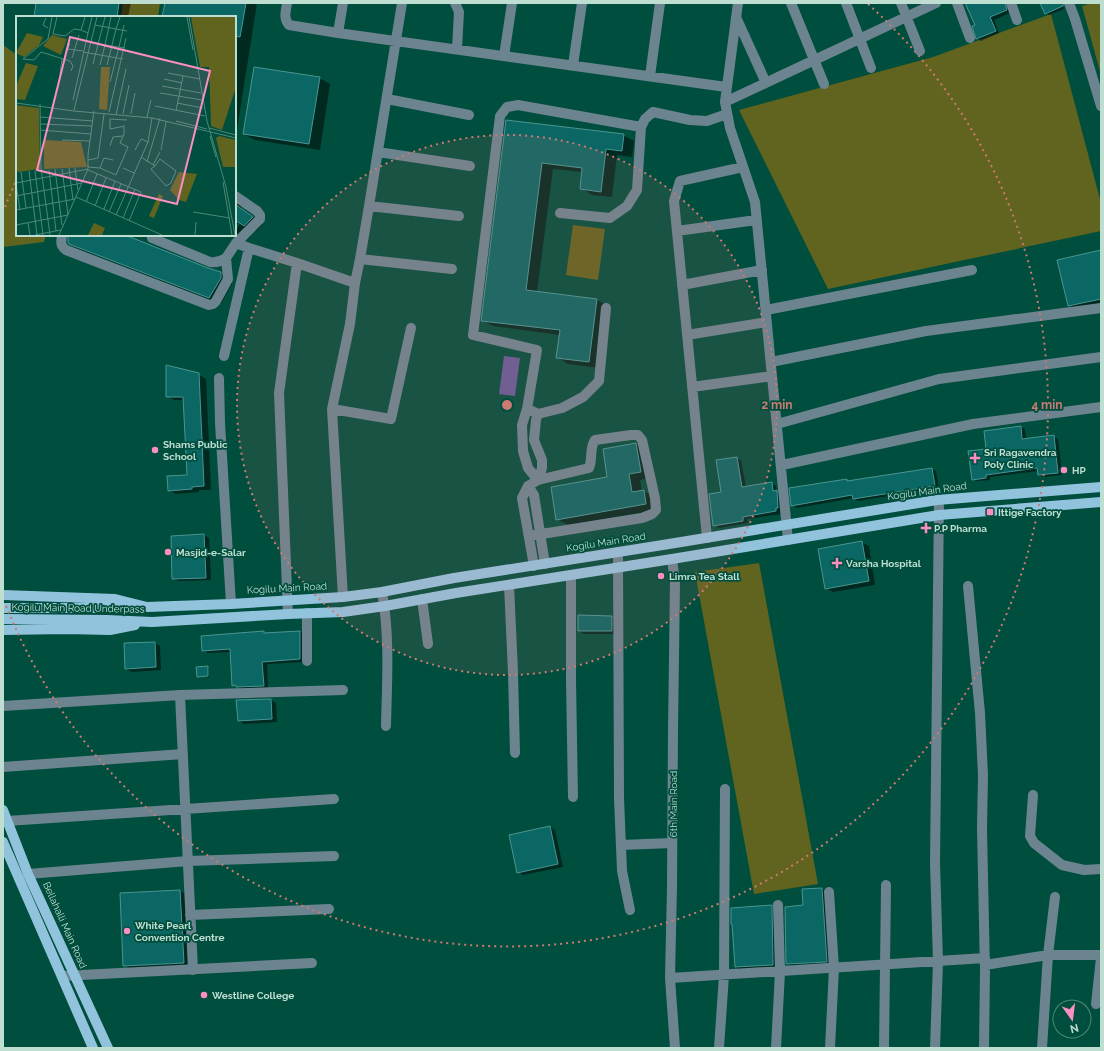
<svg xmlns="http://www.w3.org/2000/svg" width="1104" height="1051" viewBox="0 0 1104 1051" font-family="Raleway,sans-serif">
	<style>
		.green { fill: #61641e }
		.water { fill: #655a97 }
		.shadow { fill: #0007 }
		.building { fill: #0b6764; stroke: #4a9592 }
		.lines { fill: none; stroke-linecap: round; stroke-linejoin: round }
		.minor { stroke: #6c8490; stroke-width: 10 }
		.major { stroke: #92c3dd; stroke-width: 10 }
		.ring { fill: none; stroke: #cb7a74; stroke-width: 2; stroke-dasharray: 2 4 }
		.poi-dot { fill: #fc8fc2; stroke: #004e3d; stroke-width: 1.5 }
		.labels { text-anchor: middle; dominant-baseline: central; stroke-width: 3.5; stroke-linejoin: round; paint-order: stroke }
		.poi-label { font-size: 10px; font-weight: bold; fill: #beded2; stroke: #004e3d; text-anchor: start }
		.street-label { font-size: 10px; fill: #beded2; stroke: #004e3d }
		.inset-road { fill: none; stroke: #4c8879; stroke-width: 1 }
		.view { fill: #fc8fc2; fill-opacity: 0.15; stroke: #fc8fc2; stroke-width: 2 }
		.inset-edge { fill: none; stroke: #beded2; stroke-width: 2 }
		.centre { fill: #cb7a74; stroke: #004e3d; stroke-width: 2 }
		.ring-label { font-size: 12px; text-anchor: middle; font-weight: bold; fill: #cb7a74; stroke: #004e3d; stroke-width: 3.5; stroke-linejoin: round; paint-order: stroke }
	</style>
	<rect width="100%" height="100%" fill="#004e3d"/>
	<path class="green" d="M123,3H160L158,17H121Z
		M1091,3H1101V75L1082,6Z
		M1051,14L1101,203V231L828,289L739,110L933,57Z
		M3,45L17,55V235H46L44,242L3,247Z
		M573,225L605,229L598,280L566,275Z
		M759,563L818,884L754,894L695,572Z"/>
	<path class="water" d="M504,356L520,358L515,396L499,394Z"/>
	<path class="shadow" d="M37,3H131L128,17H35Z
		M166,3H257L236,136H235V17H164Z
		M966,3H1009L1010,13L994,20L999,33L981,41L977,38L976,26Z
		M1041,3H1062L1064,9L1049,15L1045,13Z
		M319,78L330,84L320,150L255,140L244,134Z
		M507,121L623,135L634,141L632,157L617,155L612,197L592,195L581,188L583,172L553,169L537,292L597,300L608,306L600,368L568,364L557,357L560,335L493,326L482,320Z
		M235,201L240,204L242,209L263,224L256,231L251,228L242,241L232,235H235V232L243,219L242,218L235,228Z
		M69,235H121L220,273L232,279V284L221,304L82,250L70,244Z
		M1101,251V307L1080,311L1069,305Z
		M198,374L206,379L211,490H199V492L176,494L169,490L188,476L184,400H174L167,396Z
		M1021,427L1025,429L1026,439L1054,437L1058,439L1062,475L1043,477L1039,474V471L990,477V480L977,481L973,479L987,450Z
		M636,444L647,451L651,478L640,480L642,492L644,491L655,498L657,510L568,525L557,519L609,478Z
		M736,458L741,460L746,487L771,483L776,486L777,492L781,494V514L747,519L748,523L719,528L714,525L722,493Z
		M932,469L936,471L939,488L858,501L854,498L797,508L792,505L846,480L850,482Z
		M204,535L209,538L211,580L179,581L173,578Z
		M861,542L869,546L875,585L833,592L826,588Z
		M611,617L617,620V634H584L578,631Z
		M264,632L267,633L300,632L305,634V662L267,664L268,688L242,689L233,685L231,652L208,653L203,650L202,637Z
		M155,643L160,646L161,670L132,672L126,669Z
		M208,667L209,668V677H198Z
		M271,700L276,703L277,722L244,724L239,721Z
		M550,827L555,830L563,867L523,875L518,872Z
		M822,889L825,891L829,963L790,965L787,964L804,906Z
		M180,891L187,895L190,966L131,969L124,965Z
		M771,906L774,908L776,966L739,969L736,967Z"/>
	<path class="building" d="M36,3H119L117,17H34Z
		M165,3H246L240,37L235,36V17H162Z
		M965,3H1005L1007,10L990,17L996,31L976,39L972,26L975,25Z
		M1040,3H1063V6L1045,14Z
		M254,67L320,77L309,144L243,134Z
		M506,120L624,134L622,151L606,149L601,192L580,189L582,168L542,163L526,290L597,299L589,362L556,358L560,330L481,321Z
		M235,204L253,217L244,226L235,220Z
		M68,235H125L208,268L221,272V278L209,298L69,244L68,242Z
		M1101,250V299L1068,306L1057,260Z
		M166,365L199,373L204,486L192,487V489L168,491L167,476L187,475L183,397H166Z
		M1021,426L1022,439L1054,435L1058,473L1038,475L1037,468L986,475V478L972,480L968,451L986,449L984,431Z
		M636,443L641,472L629,474L632,492L644,490L646,504L556,520L551,487L607,477L603,449Z
		M737,457L742,487L772,482L773,491L777,490L778,508H776V511L743,517V521L713,526L709,494L721,492L716,460Z
		M932,468L935,486L853,499L852,495L791,506L789,488L847,479V481Z
		M204,534L206,578L172,579L171,536Z
		M862,541L869,581L825,589L818,549Z
		M578,615L612,616V631H578Z
		M264,631V633L300,631V659L262,662L264,686L236,687L235,685L232,686L230,649L202,651L201,636Z
		M155,642L156,667L125,669L124,643Z
		M208,666V676L197,677L196,667Z
		M271,699L272,719L238,721L236,700Z
		M550,826L558,864L517,873L509,835Z
		M822,888L827,962L786,964L785,907L803,905L802,889Z
		M180,890L184,963L123,966L120,893Z
		M772,905L773,965L735,967L732,924H731V908Z"/>
	<g class="lines">
		<path class="minor" d="M287,3C286,11 283,18 289,25L338,33L726,87
			M455,3L459,12L457,49
			M738,3L725,102L730,128L755,202L788,540
			M791,3L824,84
			M846,3L871,68
			M901,3L920,51
			M957,3L970,38
			M1011,3L1017,20
			M1069,3L1075,19L1101,106
			M736,17L766,83
			M338,33L343,3
			M504,56L512,3
			M573,65L582,3
			M650,76L660,3
			M387,99L469,115
			M725,102L936,3
			M641,127L645,119L653,112L690,120L707,121L727,114
			M378,152L470,166
			M369,206L459,216
			M677,231L756,220
			M62,235C61,243 60,245 66,250L209,305L213,304L216,301L228,279L226,258L236,243L260,219V215L257,211L235,196
			M152,238L210,262C216,263 220,262 226,258
			M236,243L249,248L297,263L355,283
			M360,259L452,269
			M682,285L762,270
			M766,310L972,270
			M687,335L767,322
			M224,356L249,248
			M771,362L926,331L1101,308
			M219,378L220,423L231,604
			M692,387L772,376
			M332,409L391,419L411,328
			M532,411L538,414L562,408L583,397L599,381L606,308
			M538,414L536,420L534,440L542,460V468L538,480L528,468L523,451L522,425L527,409L537,350L473,335L500,116L507,107L518,105L641,127L637,190L627,206L610,218L560,213
			M777,424L939,379L1101,357
			M782,465L973,424L1101,407
			M528,486L534,495L545,564
			M529,536L642,518L652,514L656,510L655,498L642,440L638,435H631L595,440C589,448 593,459 589,468L538,480L528,486L522,498L534,566
			M707,538L674,201L680,181L743,167
			M618,552L619,798L622,871L630,910
			M672,559L675,582L673,730L672,887L670,978L675,1048
			M571,575V681L573,797
			M509,585L513,672L515,753
			M968,586L980,713L983,775L982,828L985,972L984,1048
			M382,592C390,636 387,681 386,726
			M343,597L332,409L350,324L355,283L360,259L369,206L402,3
			M422,599L428,644
			M307,613V661
			M288,614L279,393L297,263
			M180,695L193,970
			M3,706L180,695L343,690
			M3,767L183,754
			M1033,795L1030,836L1034,843L1062,865L1084,870L1101,869
			M7,821L334,799
			M621,845L672,843
			M28,874L188,861L334,856
			M829,892L834,968L830,1048
			M190,915L329,909
			M985,965L1048,955H1101
			M62,976L312,963
			M670,978L985,958
			M1096,1004L1101,958
			M719,1048L724,975L725,789
			M776,1048L780,972L778,905
			M884,1048L886,885
			M935,1048L938,962L935,863L939,500
			M1042,1048L1048,955L1055,897"/>
		<path class="major" d="M3,595L115,599L147,607L231,604L343,597L382,592L454,578L669,544L937,500L1101,487
			M3,608H135
			M3,619L107,620L152,622L288,614L343,612L385,606L456,593L672,559L939,515L1101,502
			M3,630L66,629L110,630L135,625
			M3,810L28,874L108,1048
			M3,842L93,1048"/>
	</g>
	<circle cx="507" cy="405" r="270" fill="#cb7a74" fill-opacity=".12"/>
	<g class="ring">
		<circle cx="507" cy="405" r="270"/>
		<path d="M5 207A540 540 0 0 1 16 181M868 4A540 540 0 1 1 5 603"/>
	</g>
	<g class="poi-dot">
		<circle cx="155" cy="450" r="4"/>
		<path d="M973 452h4v4h4v4h-4v4h-4v-4h-4v-4h4z"/>
		<circle cx="1064" cy="470" r="4"/>
		<rect x="986" y="508" width="8" height="8" rx="2"/>
		<path d="M924 522h4v4h4v4h-4v4h-4v-4h-4v-4h4z"/>
		<circle cx="168" cy="552" r="4"/>
		<path d="M835 557h4v4h4v4h-4v4h-4v-4h-4v-4h4z"/>
		<circle cx="661" cy="576" r="4"/>
		<circle cx="127" cy="931" r="4"/>
		<circle cx="204" cy="995" r="4"/>
	</g>
	<g class="labels">
		<g class="poi-label">
			<text x="163" y="444">Shams Public<tspan x="163" dy="12">School</tspan></text>
			<text x="984" y="452">Sri Ragavendra<tspan x="984" dy="12">Poly Clinic</tspan></text>
			<text x="1072" y="470">HP</text>
			<text x="998" y="512">Ittige Factory</text>
			<text x="934" y="528">P.P Pharma</text>
			<text x="176" y="552">Masjid-e-Salar</text>
			<text x="846" y="563">Varsha Hospital</text>
			<text x="669" y="576">Limra Tea Stall</text>
			<text x="135" y="925">White Pearl<tspan x="135" dy="12">Convention Centre</tspan></text>
			<text x="212" y="995">Westline College</text>
		</g>
		<g class="street-label">
			<text transform="translate(927 491) rotate(-8)">Kogilu Main Road</text>
			<text transform="translate(606 542) rotate(-9)">Kogilu Main Road</text>
			<text transform="translate(287 588) rotate(-3)">Kogilu Main Road</text>
			<text transform="translate(78 608) rotate(1)">Kogilu Main Road Underpass</text>
			<text transform="translate(673 804) rotate(-90)">6th Main Road</text>
			<text transform="translate(65 925) rotate(66)">Bellahalli Main Road</text>
		</g>
	</g>
	<g transform="translate(16 16)">
		<rect width="220" height="220" fill="#004e3d"/>
		<path d="M175,1H220V71L206,114L195,110L193,51H184ZM11,17L27,21L23,29L8,41L0,37ZM36,19L51,23L45,39L27,30ZM10,47L22,50L9,84L0,83V70ZM85,51H94L91,94L83,93ZM0,89L23,92L24,153L2,156L0,153ZM203,120L220,124V151H207L200,122ZM28,124L65,126L71,151L28,153ZM163,156L181,158L170,186L163,184L154,174ZM143,178L147,180L138,202L133,200ZM78,207L89,212L86,219H72Z" fill="#61641e"/>
		<path class="inset-road" d="M36,1L32,23L7,43L18,44L25,36L54,45L57,50L55,55M41,1L37,18L49,20L58,13L65,14M69,1L65,14L72,17L76,1M171,1L177,34M173,1L191,105L210,171L219,219M30,2L27,9L32,12M79,9L100,13L104,1M69,25L89,29L95,1M103,31L108,9M52,33L67,35M67,36L107,43M49,40L54,27M56,42L63,19M77,48L89,1M84,49L89,29L109,32M91,49L100,13L111,15M152,57L184,63M44,58L46,43M148,63L166,67M94,66L103,31M146,70L185,77M144,77L186,84M57,84L72,17M0,87L58,95L136,102L220,122M161,87L187,92M24,88L25,152L34,219M139,90L189,100M58,94L81,1M160,95L167,60M93,96L110,22M107,98L113,69M115,98L119,77M100,99L110,53M24,101L77,105M131,101L135,84M160,105L191,113M24,108L76,110M109,110L94,113V103L111,104M193,112L220,119M24,114L75,118M194,120L200,141M46,124L74,125M94,130L97,121L107,120M119,134L125,123L132,126M145,134L150,106M125,141L139,150L144,143L160,155L155,167L150,170L135,153L139,150M72,144L82,142L88,98M97,144L88,142L84,152L100,159L112,131L104,127L108,118V111M131,146L144,102M137,149L144,136M72,151L84,152M53,152L57,184M59,152L62,174M107,152L118,157M39,153L46,209M33,154L40,215M72,154L125,176L113,205M13,155L21,219M19,155L27,219M5,156L10,192M207,166L216,219M0,167L72,153M0,168L4,194M0,180L66,167M60,181L146,219M70,186L81,158M79,190L90,162M88,193L99,165M0,194L59,183M93,196L105,168M177,196L214,202M100,199L132,126L136,102M107,202L119,173M12,207L14,219M0,209L52,199L46,153M19,219L45,214M43,219L72,153V139L78,95M179,219L180,206"/>
		<path class="view" d="M54,21L194,55L161,188L21,154Z"/>
		<rect width="220" height="220" class="inset-edge"/>
	</g>
	<circle cx="507" cy="405" r="6" class="centre"/>
	<g class="ring-label">
		<text x="777" y="409">2 min</text>
		<text x="1047" y="409">4 min</text>
	</g>
	<rect width="1104" height="1051" fill="none" stroke="#beded2" stroke-width="8"/>
	<g transform="translate(1072 1019) rotate(166)"><circle r="19" fill="#004e3d" stroke="#4c8879"/>
	<path d="M0-3L7 15L0 10L-7 15Z" fill="#fc8fc2"/>
	<text y="-6" font-size="11" font-weight="bold" text-anchor="middle" fill="#beded2">N</text>
	</g>
</svg>
